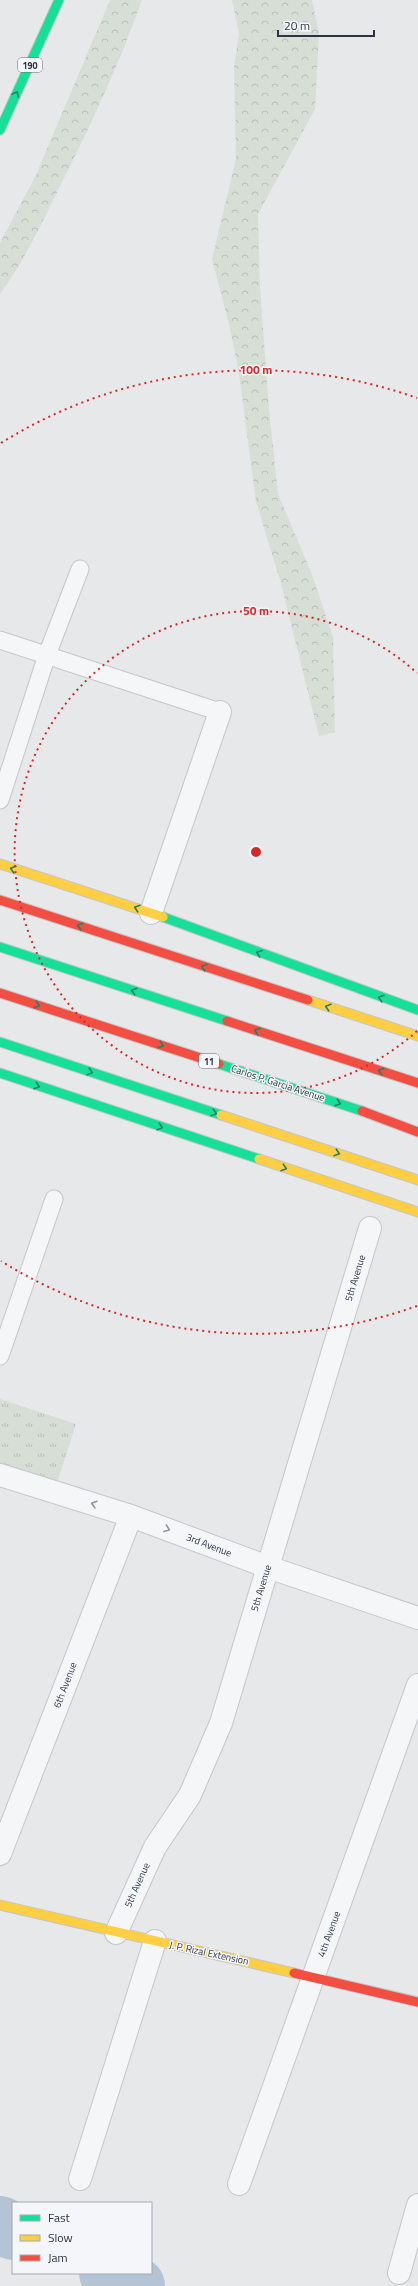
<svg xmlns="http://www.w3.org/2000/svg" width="418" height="2286" viewBox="0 0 418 2286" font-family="'Titillium Web',sans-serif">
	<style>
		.forest { fill: url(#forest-crowns) }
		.park { fill: url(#park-tufts) }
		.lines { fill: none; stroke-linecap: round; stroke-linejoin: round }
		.river { stroke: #b4c4d5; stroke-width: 58 }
		.lane-casing { stroke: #c4c6c8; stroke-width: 19 }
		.street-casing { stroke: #c4c6c8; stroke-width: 24 }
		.fast-casing { stroke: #c4c6c8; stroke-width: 11 }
		.slow-casing { stroke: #c4c6c8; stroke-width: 11 }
		.jam-casing { stroke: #c4c6c8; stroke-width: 11 }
		.lane { stroke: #f5f6f7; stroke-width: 17 }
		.street { stroke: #f5f6f7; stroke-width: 22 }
		.fast { stroke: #16e098; stroke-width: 9 }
		.slow { stroke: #ffcf43; stroke-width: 9 }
		.jam { stroke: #f24e42; stroke-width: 9 }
		.oneway { stroke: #22816a }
		.oneway2 { stroke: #90959e }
		.ring { fill: none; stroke: #d62828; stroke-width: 2; stroke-dasharray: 2 4 }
		.labels { text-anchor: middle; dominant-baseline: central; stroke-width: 3; stroke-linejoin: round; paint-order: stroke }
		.shield { fill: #f4f6f9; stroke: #676e7b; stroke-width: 1 }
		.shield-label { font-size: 9px; font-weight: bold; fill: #2b3445 }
		.street-label { font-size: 10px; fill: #2b3445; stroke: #f4f6f9 }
		.centre { fill: #d62828; stroke: #f4f6f9; stroke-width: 2 }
		.ring-label { font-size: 12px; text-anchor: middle; font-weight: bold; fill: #d62828; stroke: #f4f6f9; stroke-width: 3; stroke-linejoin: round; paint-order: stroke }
	</style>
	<defs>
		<pattern id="forest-crowns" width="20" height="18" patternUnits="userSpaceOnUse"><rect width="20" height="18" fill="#d6ded6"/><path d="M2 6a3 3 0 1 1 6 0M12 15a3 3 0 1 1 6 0" fill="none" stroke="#b8bfb9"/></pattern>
		<pattern id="park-tufts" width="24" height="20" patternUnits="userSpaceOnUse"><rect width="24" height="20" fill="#d6ded6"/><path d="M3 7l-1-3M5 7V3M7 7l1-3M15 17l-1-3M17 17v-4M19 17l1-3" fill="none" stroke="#b8bfb9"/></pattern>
	</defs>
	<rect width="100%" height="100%" fill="#e6e8ea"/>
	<path class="forest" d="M110,0H142C119,65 90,127 59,188C41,225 24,261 0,294V243L36,175Z
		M232,0H312L319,33L315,109L258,214L260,287L269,410L278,494L311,572L333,637L335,732L319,736L280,580L256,502L239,373L229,324L212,259L236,159L234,67L239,34Z"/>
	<path class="park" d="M0,1399L76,1424L56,1486L0,1468Z"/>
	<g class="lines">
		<path class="river" d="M0,2225L13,2231
			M108,2273L136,2286"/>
		<defs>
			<path id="lane" d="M0,640L220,712
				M0,800L47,655L80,569
				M0,1356L54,1199"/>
			<path id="street" d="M151,913L220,712
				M0,1475L131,1516L268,1567L418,1618
				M0,1854L131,1516
				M116,1933L155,1847L190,1795L221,1723L370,1228
				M80,2179L155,1941
				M239,2184L418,1685
				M399,2273L418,2205"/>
			<path id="fast" d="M0,130L59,0
				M163,917L418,1010
				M0,947L227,1021
				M0,1042L221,1115
				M219,1064L362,1111
				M0,1073L259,1159"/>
			<path id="slow" d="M0,864L163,917
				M308,1000L418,1036
				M221,1115L418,1180
				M259,1159L418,1212
				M0,1905L294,1973"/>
			<path id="jam" d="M0,900L308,1000
				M0,993L219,1064
				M227,1021L418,1083
				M362,1111L418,1132
				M294,1973L418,2002"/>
		</defs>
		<use href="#lane" class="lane-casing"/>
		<use href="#street" class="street-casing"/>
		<use href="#fast" class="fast-casing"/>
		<use href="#slow" class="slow-casing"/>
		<use href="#jam" class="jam-casing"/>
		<use href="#lane" class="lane"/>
		<use href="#street" class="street"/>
		<use href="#fast" class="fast"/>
		<use href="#slow" class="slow"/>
		<use href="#jam" class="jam"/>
	</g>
	<defs><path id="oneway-chevron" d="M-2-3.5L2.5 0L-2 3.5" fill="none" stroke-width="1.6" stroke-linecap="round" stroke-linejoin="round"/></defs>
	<g class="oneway">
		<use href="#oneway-chevron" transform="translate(16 94) rotate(-65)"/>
		<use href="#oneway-chevron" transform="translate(13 869) rotate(-162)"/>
		<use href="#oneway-chevron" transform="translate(137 908) rotate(-162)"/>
		<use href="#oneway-chevron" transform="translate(80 926) rotate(-162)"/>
		<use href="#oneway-chevron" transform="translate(259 953) rotate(-160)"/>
		<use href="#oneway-chevron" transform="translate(204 967) rotate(-162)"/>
		<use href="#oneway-chevron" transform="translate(134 991) rotate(-162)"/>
		<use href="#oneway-chevron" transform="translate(381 998) rotate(-162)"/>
		<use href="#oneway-chevron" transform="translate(37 1005) rotate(18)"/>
		<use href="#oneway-chevron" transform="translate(328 1007) rotate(-162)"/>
		<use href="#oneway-chevron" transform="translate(257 1031) rotate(-162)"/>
		<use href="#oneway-chevron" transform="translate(161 1045) rotate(18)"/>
		<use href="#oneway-chevron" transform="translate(381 1071) rotate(-163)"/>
		<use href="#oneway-chevron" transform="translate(90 1072) rotate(18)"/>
		<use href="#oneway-chevron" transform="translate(37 1086) rotate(18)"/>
		<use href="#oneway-chevron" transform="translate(338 1103) rotate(18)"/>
		<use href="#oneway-chevron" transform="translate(214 1113) rotate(18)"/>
		<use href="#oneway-chevron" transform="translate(160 1127) rotate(18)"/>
		<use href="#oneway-chevron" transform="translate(337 1153) rotate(18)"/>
		<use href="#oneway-chevron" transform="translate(284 1168) rotate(18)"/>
	</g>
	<g class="oneway2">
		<use href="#oneway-chevron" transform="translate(94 1504) rotate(-163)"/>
		<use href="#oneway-chevron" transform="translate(167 1529) rotate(21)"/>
	</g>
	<g class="ring">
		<path d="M417 1031A241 241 0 1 1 417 673"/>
		<path d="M417 1306A482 482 0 0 1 1 1261M1 443A482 482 0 0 1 417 398"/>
	</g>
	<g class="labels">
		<g class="shield">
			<rect x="18" y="58" width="24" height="14" rx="3"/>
			<rect x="199" y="1054" width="20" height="14" rx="3"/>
		</g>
		<g class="shield-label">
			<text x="30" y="65">190</text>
			<text x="209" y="1061">11</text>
		</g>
		<g class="street-label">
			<text transform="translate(278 1083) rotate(18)">Carlos P. Garcia Avenue</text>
			<text transform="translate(355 1278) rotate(-73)">5th Avenue</text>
			<text transform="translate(209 1545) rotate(21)">3rd Avenue</text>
			<text transform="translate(261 1588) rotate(-73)">5th Avenue</text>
			<text transform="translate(65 1685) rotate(-69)">6th Avenue</text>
			<text transform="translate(137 1885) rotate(-66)">5th Avenue</text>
			<text transform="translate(329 1934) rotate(-70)">4th Avenue</text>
			<text transform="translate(209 1953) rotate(12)">J. P. Rizal Extension</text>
		</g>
	</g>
	<circle cx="256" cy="852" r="6" class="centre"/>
	<g class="ring-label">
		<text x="256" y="374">100 m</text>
		<text x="256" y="615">50 m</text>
	</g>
	<rect x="12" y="2202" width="140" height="72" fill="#f4f6f9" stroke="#a4a8b1"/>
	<rect x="20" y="2215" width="20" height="6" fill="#16e098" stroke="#a4a8b1"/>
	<text x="48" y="2222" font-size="12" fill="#2b3445">Fast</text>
	<rect x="20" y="2235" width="20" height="6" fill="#ffcf43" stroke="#a4a8b1"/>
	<text x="48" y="2242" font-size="12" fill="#2b3445">Slow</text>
	<rect x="20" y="2255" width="20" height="6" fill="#f24e42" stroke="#a4a8b1"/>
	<text x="48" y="2262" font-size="12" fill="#2b3445">Jam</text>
	<path d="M278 30v6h96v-6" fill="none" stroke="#2b3445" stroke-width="2"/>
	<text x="284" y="30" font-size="12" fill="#2b3445" stroke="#f4f6f9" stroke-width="3" paint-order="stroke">20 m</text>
</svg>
